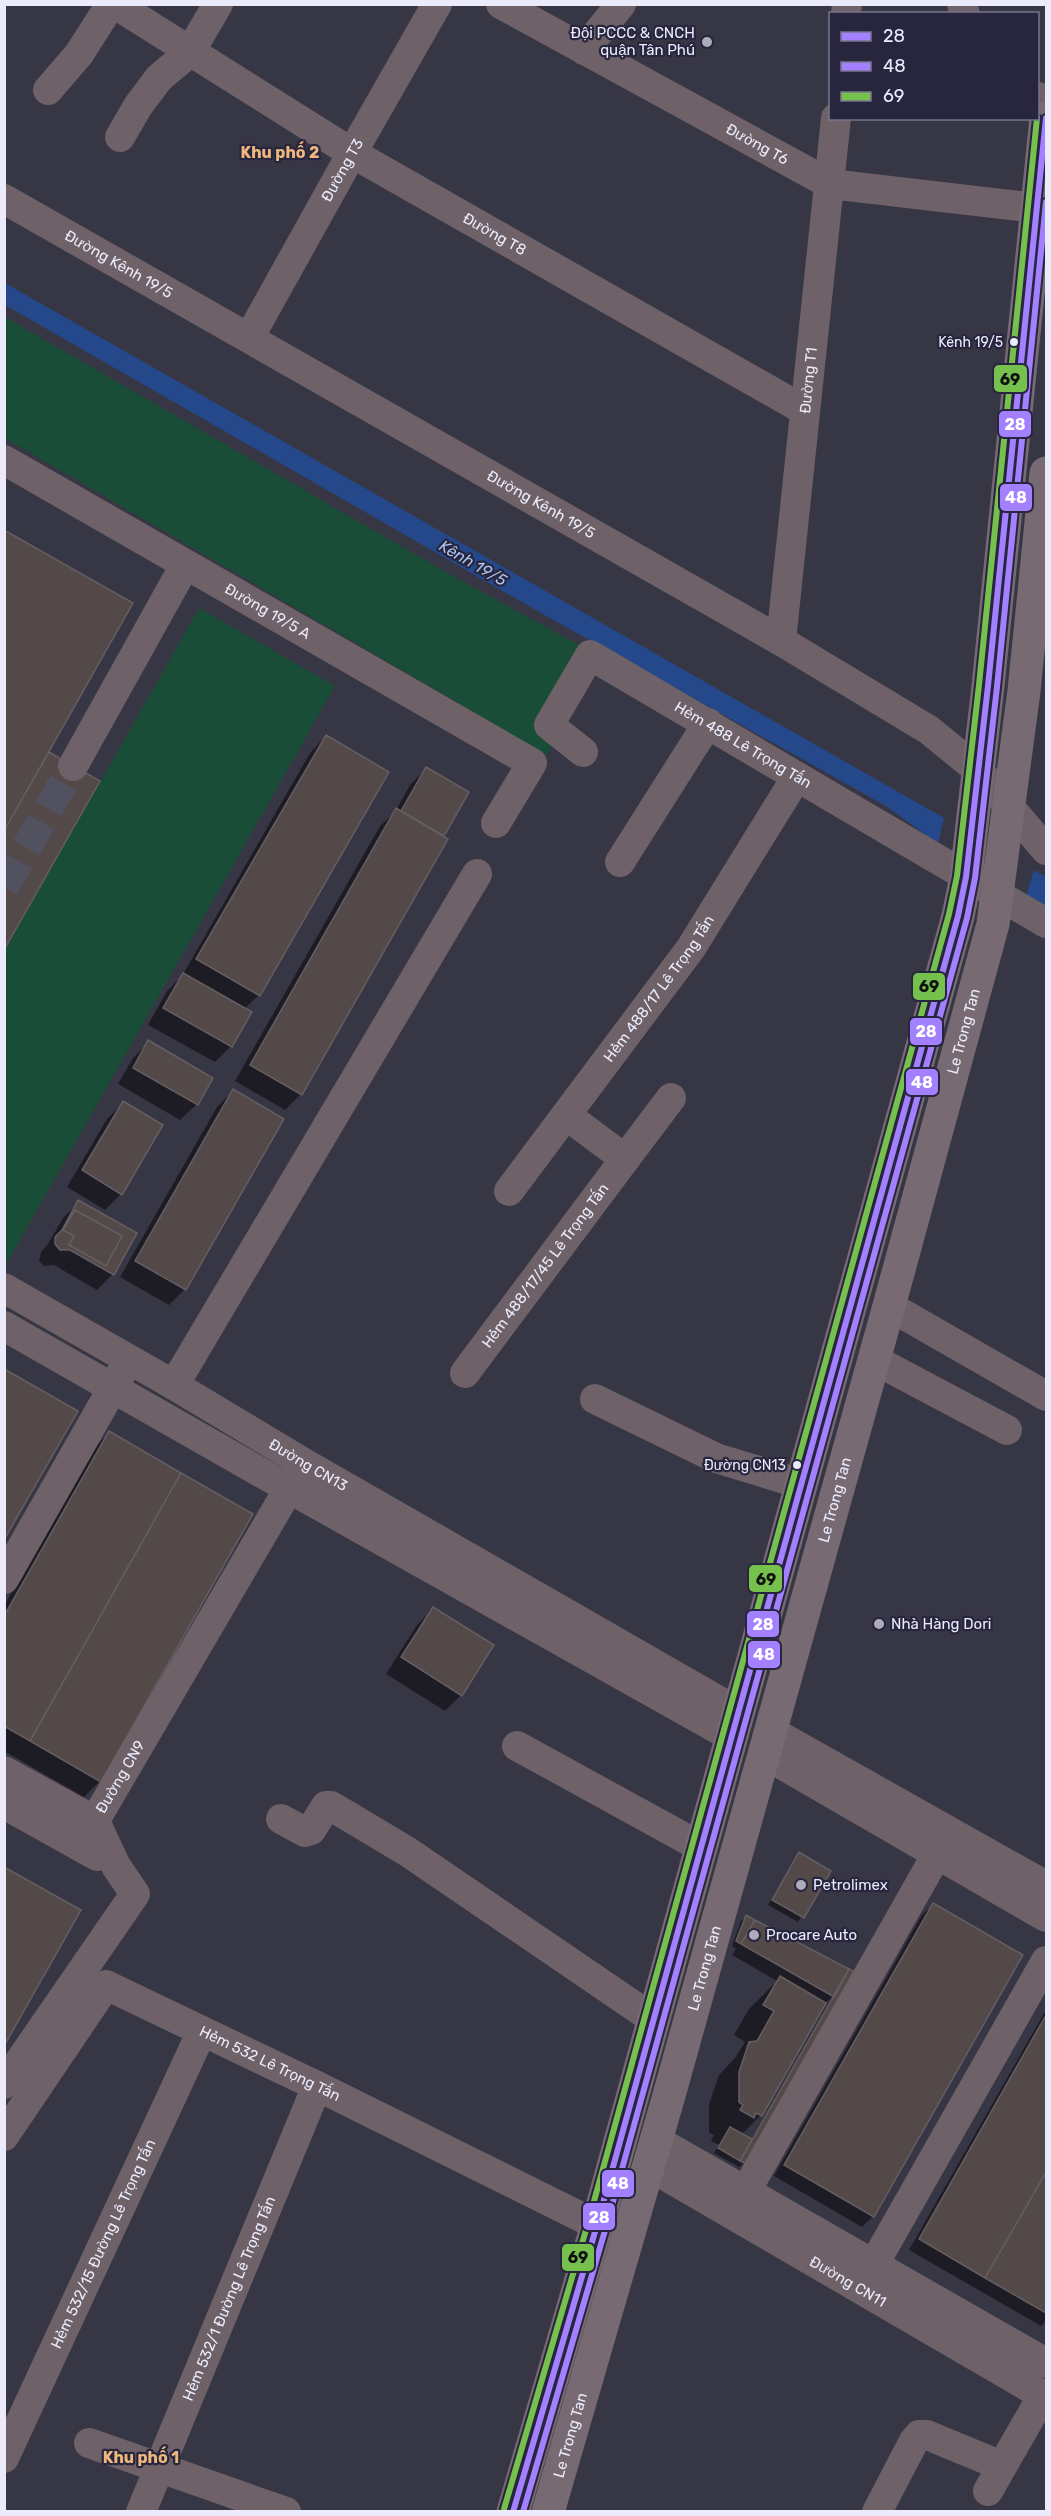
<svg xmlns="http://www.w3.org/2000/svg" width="1051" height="2516" viewBox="0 0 1051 2516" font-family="Rubik,sans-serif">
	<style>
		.green { fill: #1a4d37 }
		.water { fill: #244889 }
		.shadow { fill: #0007; fill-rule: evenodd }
		.building { fill: #544949; stroke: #655e62; stroke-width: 1.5 }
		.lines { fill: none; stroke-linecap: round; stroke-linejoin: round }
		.minor-tunnel { stroke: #525160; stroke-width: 30; stroke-dasharray: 30 15; stroke-linecap: butt }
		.minor { stroke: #6e6168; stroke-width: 30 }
		.major { stroke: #786a72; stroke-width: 33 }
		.bus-1-casing { stroke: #28263f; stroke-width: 10 }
		.bus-2-casing { stroke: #28263f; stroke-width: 10 }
		.bus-3-casing { stroke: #28263f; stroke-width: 10 }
		.bus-1 { stroke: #a380ff; stroke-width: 6 }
		.bus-2 { stroke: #a380ff; stroke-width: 6 }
		.bus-3 { stroke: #76c04d; stroke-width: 6 }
		.poi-dot { fill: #acacbc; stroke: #28263f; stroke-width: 2 }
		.bus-dot { fill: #ebebfc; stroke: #28263f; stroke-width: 2 }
		.labels { text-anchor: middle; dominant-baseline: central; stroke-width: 4.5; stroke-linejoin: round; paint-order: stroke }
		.bus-label { font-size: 14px; fill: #ebebfc; stroke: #28263f; text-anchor: end }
		.poi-label { font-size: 15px; fill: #ebebfc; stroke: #28263f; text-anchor: start }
		.street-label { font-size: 15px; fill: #ebebfc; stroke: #28263f }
		.neighbourhood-label { font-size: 16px; font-weight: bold; fill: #eeb77b; stroke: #28263f }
		.water-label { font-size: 16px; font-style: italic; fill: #adc4ec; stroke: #28263f }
		.line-badge { stroke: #28263f; stroke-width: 2 }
		.badge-label { font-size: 16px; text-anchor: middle; font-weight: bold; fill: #fff }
		.pale-badge-label { font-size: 16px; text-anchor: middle; font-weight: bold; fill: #111 }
	</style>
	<rect width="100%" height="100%" fill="#373644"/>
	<path class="green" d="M5,317L451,575L603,658L547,755L5,438Z
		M199,608L335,686L7,1263L4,1261L5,950Z"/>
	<path class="water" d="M5,283L944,818L938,844L886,806L541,613L5,305Z
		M1034,870L1046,877V908L1026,896Z"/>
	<path class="shadow" d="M326,736L259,995L244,1009L231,1046L215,1062L148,1025L167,991L182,976L310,753Z
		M426,769L467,793L301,1094L285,1110L235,1081L380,826L395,812L410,785Z
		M149,1042L211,1078L197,1104L180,1120L118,1084L133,1058Z
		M233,1091L282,1119L185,1289L169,1305L120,1277L217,1107Z
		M123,1103L121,1194L105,1210L67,1187L107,1119Z
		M79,1202L113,1274L97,1290L54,1265L44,1266L39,1261L41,1252L48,1244L63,1218Z
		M109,1433L100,1781L84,1797L4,1751V1606L93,1449Z
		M433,1609L461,1695L445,1711L386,1674L417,1625Z
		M799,1854L829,1871L798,1922L768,1905Z
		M933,1905L873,2216L862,2227L774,2176L922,1915Z
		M746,1917L845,1976L744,2162L739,2167L714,2153L719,2145L711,2141L714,2135L709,2133V2104L719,2075L735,2058L745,2042L734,2035L749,2009L777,1981L732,1955L736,1949L732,1946L741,1921ZM832,1997L751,2140L741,2135L761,2115L823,2005Z
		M1046,2010V2321L1041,2326L909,2250Z"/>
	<path class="building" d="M4,530L133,603L4,831Z
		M326,735L389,772L260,996L196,959Z
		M49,752L100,781L4,950V831Z
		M426,767L469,792L444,836L401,811Z
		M396,808L448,839L302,1095L250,1065Z
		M183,973L252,1012L232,1047L163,1008Z
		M148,1040L213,1078L198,1105L133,1068Z
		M233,1089L284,1119L186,1290L135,1261Z
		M123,1101L163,1125L122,1195L82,1170Z
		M78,1200L137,1233L114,1275L70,1250H60L55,1244V1237L62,1230Z
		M75,1210L122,1236L106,1266L69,1245L74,1236L63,1230Z
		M6,1370L78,1411L4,1540V1372Z
		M109,1431L181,1473L30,1741L4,1726V1616Z
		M181,1473L253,1514L101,1782L30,1741Z
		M433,1607L494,1645L462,1696L401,1657Z
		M799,1852L831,1871L804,1918L772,1900Z
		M4,1867L81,1910L4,2046Z
		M933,1903L1023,1955L874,2217L784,2165Z
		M746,1915L755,1920L741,1944L736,1941Z
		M755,1920L849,1969L834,1997L741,1944Z
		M849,1969L855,1972L745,2163L740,2161Z
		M780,1976L826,2003L762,2116L756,2113L754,2118L740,2110L743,2105L739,2102V2072L749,2042L757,2041L774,2011L763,2005Z
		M1046,2015V2172L985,2278L919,2239Z
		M730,2127L752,2139L740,2161L718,2148Z
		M1046,2172V2313L985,2278Z"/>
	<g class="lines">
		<path class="minor-tunnel" d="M4,887L73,766"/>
		<g class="minor">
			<path id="s1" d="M115,4L352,153L804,410"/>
			<path id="s2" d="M501,4L830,184L1037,208"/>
			<path d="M962,4L965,14"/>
			<path d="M846,14L847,4"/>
			<path d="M584,50L621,4"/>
			<path d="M48,90L79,54L111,4"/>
			<path d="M1038,97L1046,105"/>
			<path d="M120,137L138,106L159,78L190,52L218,4"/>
			<path id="s3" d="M4,199L781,641L929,730L978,770L1046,850"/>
			<path id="s4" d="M249,338L352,153L437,4"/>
			<path id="s5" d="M4,460L532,763L496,823"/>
			<path id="s6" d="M781,641L836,118"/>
			<path id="s7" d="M583,752L549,725L590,655L1046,923"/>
			<path d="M73,766L185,565"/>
			<path d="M620,862L708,723"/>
			<path d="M566,1115L625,1159L671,1098"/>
			<path id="s8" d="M509,1191L691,948L796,778"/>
			<path id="s9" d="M4,1288L174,1385L304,1463L738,1712"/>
			<path d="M889,1306L1046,1396"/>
			<path d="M4,1326L290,1489L732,1737"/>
			<path d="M873,1359L1007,1430"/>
			<path id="s10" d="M465,1373L625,1159"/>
			<path d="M174,1385L477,874"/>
			<path d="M595,1399L716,1458L801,1484"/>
			<path d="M4,1579L123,1370"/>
			<path d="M771,1731L1046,1886"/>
			<path d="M517,1746L701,1847"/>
			<path d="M764,1754L1046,1917"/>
			<path d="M4,1771L95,1821"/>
			<path d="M4,1804L97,1856"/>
			<path d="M281,1819L305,1832L311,1830L326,1806H331L408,1852L653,2019"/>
			<path id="s11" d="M80,1846L298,1473"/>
			<path d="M4,2084L135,1894L116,1866L95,1821"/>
			<path id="s12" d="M4,2136L106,1985L317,2086L597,2225"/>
			<path d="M656,2140L1046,2363"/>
			<path id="s13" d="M649,2166L1046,2397"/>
			<path d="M746,2191L937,1854"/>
			<path d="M874,2264L1046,1961"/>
			<path d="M89,2443L286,2512"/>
			<path id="s14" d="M4,2458L202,2031"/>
			<path d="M988,2491L1043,2395"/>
			<path id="s15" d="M141,2512L317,2086"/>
			<path d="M877,2512L914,2441L919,2435H927L1002,2466"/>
		</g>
		<g class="major">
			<path d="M513,2512L597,2225L958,916L966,877L988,686L1046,118"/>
			<path id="s16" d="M548,2512L668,2099L889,1306L993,924L1024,691L1046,473"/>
		</g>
		<defs>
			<path id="bus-1" d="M513,2512L597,2225L958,916L966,877L988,686L1046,118"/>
			<path id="bus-2" d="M523,2512L606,2227L967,918L975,878L997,687L1046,202"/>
			<path id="bus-3" d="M504,2509L588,2223L949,914L957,876L979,685L1037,118"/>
		</defs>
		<use href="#bus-1" class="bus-1-casing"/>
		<use href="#bus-2" class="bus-2-casing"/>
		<use href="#bus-3" class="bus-3-casing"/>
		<use href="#bus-1" class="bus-1"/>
		<use href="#bus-2" class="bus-2"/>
		<use href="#bus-3" class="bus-3"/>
	</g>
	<g class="poi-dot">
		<circle cx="707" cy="42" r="6"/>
		<circle cx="879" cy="1624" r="6"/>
		<circle cx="801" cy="1885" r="6"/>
		<circle cx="754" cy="1935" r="6"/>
	</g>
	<g class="bus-dot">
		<circle cx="1014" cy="342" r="5"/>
		<circle cx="797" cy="1465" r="5"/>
	</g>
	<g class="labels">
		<g class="bus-label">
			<text x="1003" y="342">Kênh 19/5</text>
			<text x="786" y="1465">Đường CN13</text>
		</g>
		<g class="poi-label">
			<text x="695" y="33" text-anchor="end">Đội PCCC &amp; CNCH<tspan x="695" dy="17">quận Tân Phú</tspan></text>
			<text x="891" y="1624">Nhà Hàng Dori</text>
			<text x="813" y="1885">Petrolimex</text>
			<text x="766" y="1935">Procare Auto</text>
		</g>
		<g class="street-label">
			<text stroke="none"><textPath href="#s2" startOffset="292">Đường T6</textPath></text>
			<text stroke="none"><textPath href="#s4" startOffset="192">Đường T3</textPath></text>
			<text stroke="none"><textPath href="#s1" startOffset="444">Đường T8</textPath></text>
			<text stroke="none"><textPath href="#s3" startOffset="132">Đường Kênh 19/5</textPath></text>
			<text stroke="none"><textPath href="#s6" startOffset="262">Đường T1</textPath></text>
			<text stroke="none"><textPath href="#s3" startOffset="618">Đường Kênh 19/5</textPath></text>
			<text stroke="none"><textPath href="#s5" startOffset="304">Đường 19/5 A</textPath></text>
			<text stroke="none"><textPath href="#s7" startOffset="302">Hẻm 488 Lê Trọng Tấn</textPath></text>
			<text stroke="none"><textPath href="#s8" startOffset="252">Hẻm 488/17 Lê Trọng Tấn</textPath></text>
			<text stroke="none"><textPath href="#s16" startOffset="1538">Le Trong Tan</textPath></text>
			<text stroke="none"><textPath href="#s10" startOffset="134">Hẻm 488/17/45 Lê Trọng Tấn</textPath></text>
			<text stroke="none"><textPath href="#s9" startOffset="352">Đường CN13</textPath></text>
			<text stroke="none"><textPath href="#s16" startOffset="1052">Le Trong Tan</textPath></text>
			<text stroke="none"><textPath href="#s11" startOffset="80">Đường CN9</textPath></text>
			<text stroke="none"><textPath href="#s16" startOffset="566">Le Trong Tan</textPath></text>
			<text stroke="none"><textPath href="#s12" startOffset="364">Hẻm 532 Lê Trọng Tấn</textPath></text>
			<text stroke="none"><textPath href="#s14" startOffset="236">Hẻm 532/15 Đường Lê Trọng Tấn</textPath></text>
			<text stroke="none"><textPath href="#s13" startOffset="230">Đường CN11</textPath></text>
			<text stroke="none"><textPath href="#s15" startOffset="231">Hẻm 532/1 Đường Lê Trọng Tấn</textPath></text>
			<text stroke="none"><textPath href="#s16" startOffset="80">Le Trong Tan</textPath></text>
		</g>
		<g class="neighbourhood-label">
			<text x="280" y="152">Khu phố 2</text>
			<text x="141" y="2457">Khu phố 1</text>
		</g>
		<g class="water-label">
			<text transform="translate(473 563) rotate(30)">Kênh 19/5</text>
		</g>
	</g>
	<g class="line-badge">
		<rect x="993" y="364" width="35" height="29" rx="6" fill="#76c04d"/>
		<rect x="998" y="410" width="34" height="28" rx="6" fill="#a380ff"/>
		<rect x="999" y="483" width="34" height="29" rx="6" fill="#a380ff"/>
		<rect x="912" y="972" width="34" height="29" rx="6" fill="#76c04d"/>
		<rect x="909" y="1017" width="34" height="29" rx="6" fill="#a380ff"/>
		<rect x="905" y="1068" width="34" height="28" rx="6" fill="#a380ff"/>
		<rect x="748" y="1564" width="35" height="29" rx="6" fill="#76c04d"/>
		<rect x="746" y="1610" width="34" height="28" rx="6" fill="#a380ff"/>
		<rect x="747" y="1640" width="34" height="29" rx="6" fill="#a380ff"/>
		<rect x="601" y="2169" width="34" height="29" rx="6" fill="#a380ff"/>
		<rect x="582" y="2202" width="34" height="29" rx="6" fill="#a380ff"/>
		<rect x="561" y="2243" width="34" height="29" rx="6" fill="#76c04d"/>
	</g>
	<g class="badge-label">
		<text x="1015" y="430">28</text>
		<text x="1016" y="503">48</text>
		<text x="926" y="1037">28</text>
		<text x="922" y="1088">48</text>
		<text x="763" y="1630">28</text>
		<text x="764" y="1660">48</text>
		<text x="618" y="2189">48</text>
		<text x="599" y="2223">28</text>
	</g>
	<g class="pale-badge-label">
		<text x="1010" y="385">69</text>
		<text x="929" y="992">69</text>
		<text x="766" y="1585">69</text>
		<text x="578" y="2263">69</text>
	</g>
	<rect width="1051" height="2516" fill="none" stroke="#ebebfc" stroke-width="12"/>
	<rect x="829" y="12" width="210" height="108" fill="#28263f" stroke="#76758b" stroke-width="1.5"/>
	<rect x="841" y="32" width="30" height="9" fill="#a380ff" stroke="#76758b" stroke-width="1.5"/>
	<text x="883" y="42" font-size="18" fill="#ebebfc">28</text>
	<rect x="841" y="62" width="30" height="9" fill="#a380ff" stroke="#76758b" stroke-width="1.5"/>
	<text x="883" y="72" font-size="18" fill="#ebebfc">48</text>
	<rect x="841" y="92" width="30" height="9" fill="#76c04d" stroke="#76758b" stroke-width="1.5"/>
	<text x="883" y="102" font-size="18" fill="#ebebfc">69</text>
</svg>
